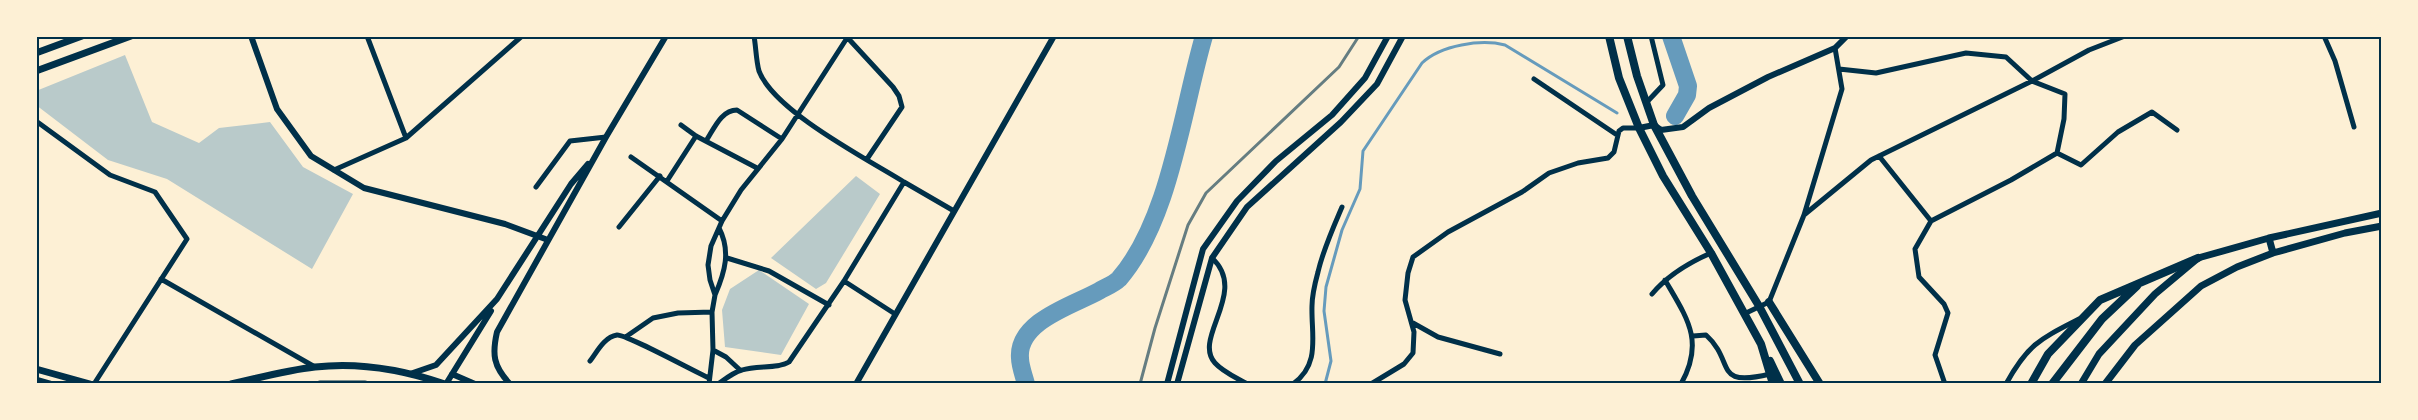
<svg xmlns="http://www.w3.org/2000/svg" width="2418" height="420" viewBox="0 0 2418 420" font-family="Overpass,sans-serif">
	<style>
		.green { fill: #b9caca }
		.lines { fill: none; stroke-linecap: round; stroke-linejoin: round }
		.stream { stroke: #669bbc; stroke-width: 3 }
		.river { stroke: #669bbc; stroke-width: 18 }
		.minor { stroke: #003049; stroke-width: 5 }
		.tertiary { stroke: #003049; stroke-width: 6 }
		.secondary { stroke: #003049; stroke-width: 7 }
		.primary { stroke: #003049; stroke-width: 8 }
		.rail { stroke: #657d81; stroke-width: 3 }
		.neatline { fill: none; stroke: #003049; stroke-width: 2 }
	</style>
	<rect width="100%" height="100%" fill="#fdf0d5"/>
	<path class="green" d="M125,55L152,122L199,143L219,128L270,122L303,167L353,194L312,269L167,179L108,160L36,105V91Z
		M856,176L880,194L826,283L816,289L771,258Z
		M759,270L809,304L781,355L725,347L722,310L730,289Z"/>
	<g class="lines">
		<path class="stream" d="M1325,384L1331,361L1324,311L1326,287L1342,230L1360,189L1363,151L1422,63C1441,45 1481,39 1505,45L1617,113"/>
		<path class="river" d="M1671,36L1688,86L1687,95L1675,116
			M1026,384C1024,376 1020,366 1020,358C1017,321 1074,305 1099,291C1106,287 1114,284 1119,279C1170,220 1182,111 1204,36"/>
		<path class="minor" d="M367,36L406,138
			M846,36L893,87L899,96L902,107L867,159
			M2324,36L2335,61L2354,127
			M1839,69L1876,73L1966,53L2006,57L2032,81L2065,94L2064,119L2057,153L2081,165L2118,132L2152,112L2177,130
			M1534,79L1617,135
			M1646,103L1663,85L1651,36
			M36,121L110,175L155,192L187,239L94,384
			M681,125L696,136L757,168
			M706,141C714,129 721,110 737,110L782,139
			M1879,156L1931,221L1915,249L1919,277L1944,304L1948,313L1935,355L1945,384
			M631,157L722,221
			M334,170L406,138L522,36
			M667,181L696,136
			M904,182L954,211
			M536,187L570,141L606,137
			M1804,215L1871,160L2032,81L2089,50L2125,36
			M1931,221L2011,180L2057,153
			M619,227L660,176
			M727,258L769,271L829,305
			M1212,258C1249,292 1192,338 1215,363C1223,372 1237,378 1247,384
			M161,279L315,367
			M1665,280C1687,318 1705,341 1681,384
			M844,281L895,314
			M1652,294C1668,275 1688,263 1711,253
			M715,295C725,272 731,251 719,228
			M1744,314L1769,302L1804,215L1842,89L1835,48
			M1413,323L1438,337L1500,354
			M627,336L653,318L678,313L712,312
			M1693,336L1706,335C1736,362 1712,388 1770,374
			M713,350L726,357L740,370
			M590,361C597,352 604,337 617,335C626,334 695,372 709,378
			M709,384L713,350L712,312L715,295L710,280L708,265L711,246L722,221L741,190L782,139L847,38
			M718,384C725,379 734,372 742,370C756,365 778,369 789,362L844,281L904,182C867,159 774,111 759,71C756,60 756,47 754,36
			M1293,384C1321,364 1311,335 1312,306C1312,295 1315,283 1318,272C1323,250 1333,228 1342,207
			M1371,384L1404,364L1413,353L1414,332L1405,300L1408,273L1413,257L1448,232L1522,192L1549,173L1578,163L1608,158L1614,152L1619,131L1623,128H1639
			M2006,384C2028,344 2040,339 2079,319"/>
		<path class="tertiary" d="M251,36L277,109L311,156L364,188L505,224L548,240
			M1639,128L1654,125L1661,130L1683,127L1709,108L1768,77L1835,48L1847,36
			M410,374L436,365L497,299L571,184L588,164
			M452,374L475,384
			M446,384L491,311
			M510,384C493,366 492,354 497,332L606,137L666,36
			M856,384L1054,36
			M1167,384L1203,249L1237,201L1276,161L1332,115L1365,78L1388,36
			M1177,384L1212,258L1247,207L1341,122L1377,84L1403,36"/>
		<path class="secondary" d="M36,53L82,36
			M36,71L131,36
			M2269,238L2273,253
			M36,369L90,384
			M36,380L50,384
			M231,384C259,378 287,370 315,367C358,362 404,370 445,384
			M320,384H365
			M2081,384L2099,354L2155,294L2198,258L2269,238L2382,213
			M2105,384L2135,345L2201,286L2237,267L2273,253L2345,233L2382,226"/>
		<path class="primary" d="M1609,36L1619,78L1639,128L1663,176L1711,253L1761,344L1773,384
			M1627,36L1637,76L1654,125L1692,196L1759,306L1800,384
			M1769,302L1820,384
			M1770,361L1781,384
			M2031,384L2048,354L2100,300L2198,258
			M2052,384L2102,319L2137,286"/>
		<path class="rail" d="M1140,384L1155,328L1188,225L1206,193L1339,67L1359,36"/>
	</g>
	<rect width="2418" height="420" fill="none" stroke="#fdf0d5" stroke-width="75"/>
	<rect x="38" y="38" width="2342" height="344" class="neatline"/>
</svg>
